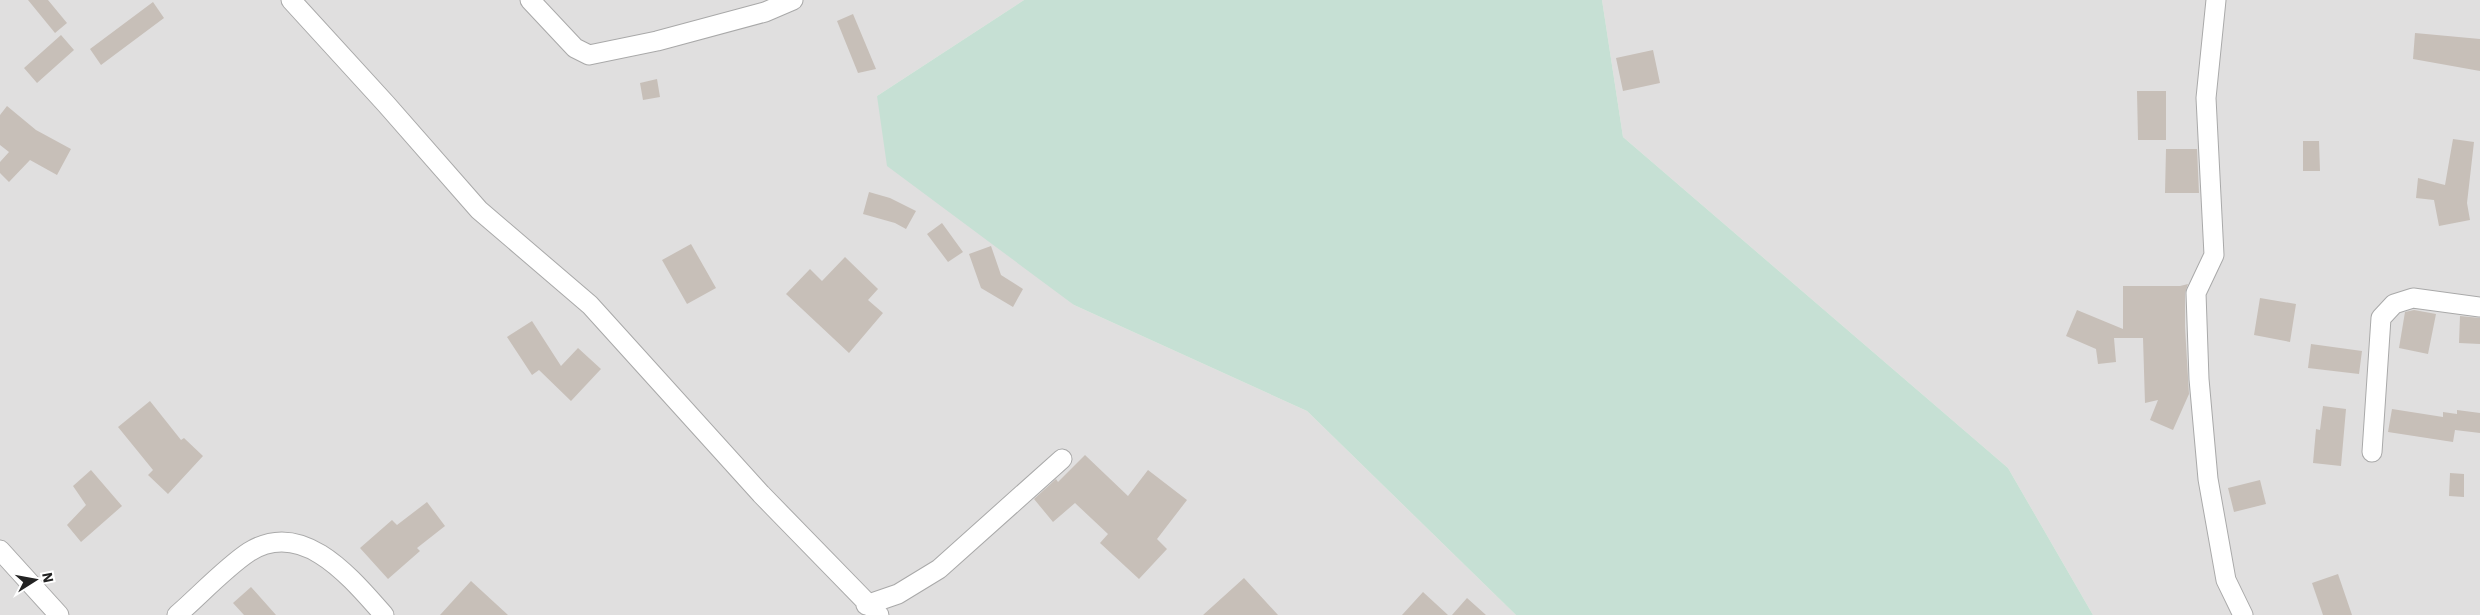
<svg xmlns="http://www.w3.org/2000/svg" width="2480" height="615" viewBox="0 0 2480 615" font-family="'IBM Plex Sans',sans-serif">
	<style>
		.residential { fill: #e0dfdf }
		.wetland { fill: #c6e0d4 }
		.building { fill: #c7bfb8 }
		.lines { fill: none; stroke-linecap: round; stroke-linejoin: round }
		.minor-casing { stroke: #a9a9a9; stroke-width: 21 }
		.minor { stroke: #fff; stroke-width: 19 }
	</style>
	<rect width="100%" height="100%" fill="#f2efe9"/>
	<path class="residential" d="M0,0H1024L877,96L1074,305L1307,411L1516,615H0Z
		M1602,0H2480V615H2093L2008,468L1623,137Z"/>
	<path class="wetland" d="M1024,0H1602L1623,137L2008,468L2093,615H1516L1307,411L1074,305L887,166L877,96Z"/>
	<path class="building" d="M28,0H48L67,23L55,33Z
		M153,2L164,18L101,65L90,49Z
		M853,14L876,69L858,73L837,21Z
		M2415,33L2480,39V71L2413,59Z
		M61,35L74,50L37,83L24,68Z
		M1653,50L1660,83L1623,91L1616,58Z
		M657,79L660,97L643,100L640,83Z
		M2137,91H2166V140H2138Z
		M7,106L36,130L71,149L57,175L30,160L9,182L0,173V162L9,152L0,145V115Z
		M2453,139L2474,142L2467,203L2470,220L2439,226L2434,200L2416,198L2418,178L2445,185Z
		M2303,141H2319L2320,171H2303Z
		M2166,149H2197L2199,193H2165Z
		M869,192L890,198L916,211L906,229L895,223L863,214Z
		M942,223L963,252L948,262L927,234Z
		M691,244L716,288L687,304L662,260Z
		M991,246L1001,275L1023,289L1013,307L981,288L969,254Z
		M845,257L878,289L868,300L883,313L849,353L786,294L810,269L822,281Z
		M2188,284L2185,293V327L2189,394L2173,430L2150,420L2158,400L2145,403L2143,338H2114L2116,362L2098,364L2096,349L2066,336L2077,310L2123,329V286H2180Z
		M2260,298L2296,304L2290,342L2254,335Z
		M2414,310L2436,314L2428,354L2399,348L2405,312Z
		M2460,316L2480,318V344L2459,343Z
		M532,321L561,366L578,348L601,369L571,401L539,370L532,375L507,337Z
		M2311,344L2362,351L2359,374L2308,368Z
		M150,401L181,440L184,438L203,456L168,494L148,475L153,470L118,427Z
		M2323,406L2346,409L2341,466L2313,463L2316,429L2320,430Z
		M2392,409L2443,417V412L2457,414V410L2480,413V433L2455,430L2453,442L2388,432Z
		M1085,455L1128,496L1148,470L1187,500L1157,539L1167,549L1139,579L1100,543L1108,534L1075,503L1053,522L1034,499L1056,479L1058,482Z
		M91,470L122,506L81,542L67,525L86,505L73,486Z
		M2450,473L2464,474V497L2449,496Z
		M2260,480L2266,504L2234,512L2228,488Z
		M427,502L445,526L417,548L420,551L388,579L360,548L392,520L397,525Z
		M2338,574L2352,615H2323L2312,583Z
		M1244,578L1278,615H1203Z
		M471,581L508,615H440Z
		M251,587L276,615H244L233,603Z
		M1423,592L1448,615H1402Z
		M1467,598L1486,615H1452Z"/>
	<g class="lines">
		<defs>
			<path id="minor" d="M291,0L386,104L479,210L590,305L761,494L879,615
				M530,0L575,48L589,55L657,41L765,12L793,0
				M2216,0L2206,98L2214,255L2196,293L2199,379L2208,479L2226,580L2243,615
				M2372,452L2381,318L2394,304L2413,298L2480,307
				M0,550L59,615
				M866,605L898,594L939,569L1062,459
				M177,615C198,597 226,567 249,552C303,518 351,578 384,615"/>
		</defs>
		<use href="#minor" class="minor-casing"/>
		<use href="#minor" class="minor"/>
	</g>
	<g transform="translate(35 580) rotate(79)" stroke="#ffffff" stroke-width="4" paint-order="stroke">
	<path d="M0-4L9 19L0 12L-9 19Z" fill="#222222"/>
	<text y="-8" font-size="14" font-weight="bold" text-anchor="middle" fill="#222222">N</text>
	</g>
</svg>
